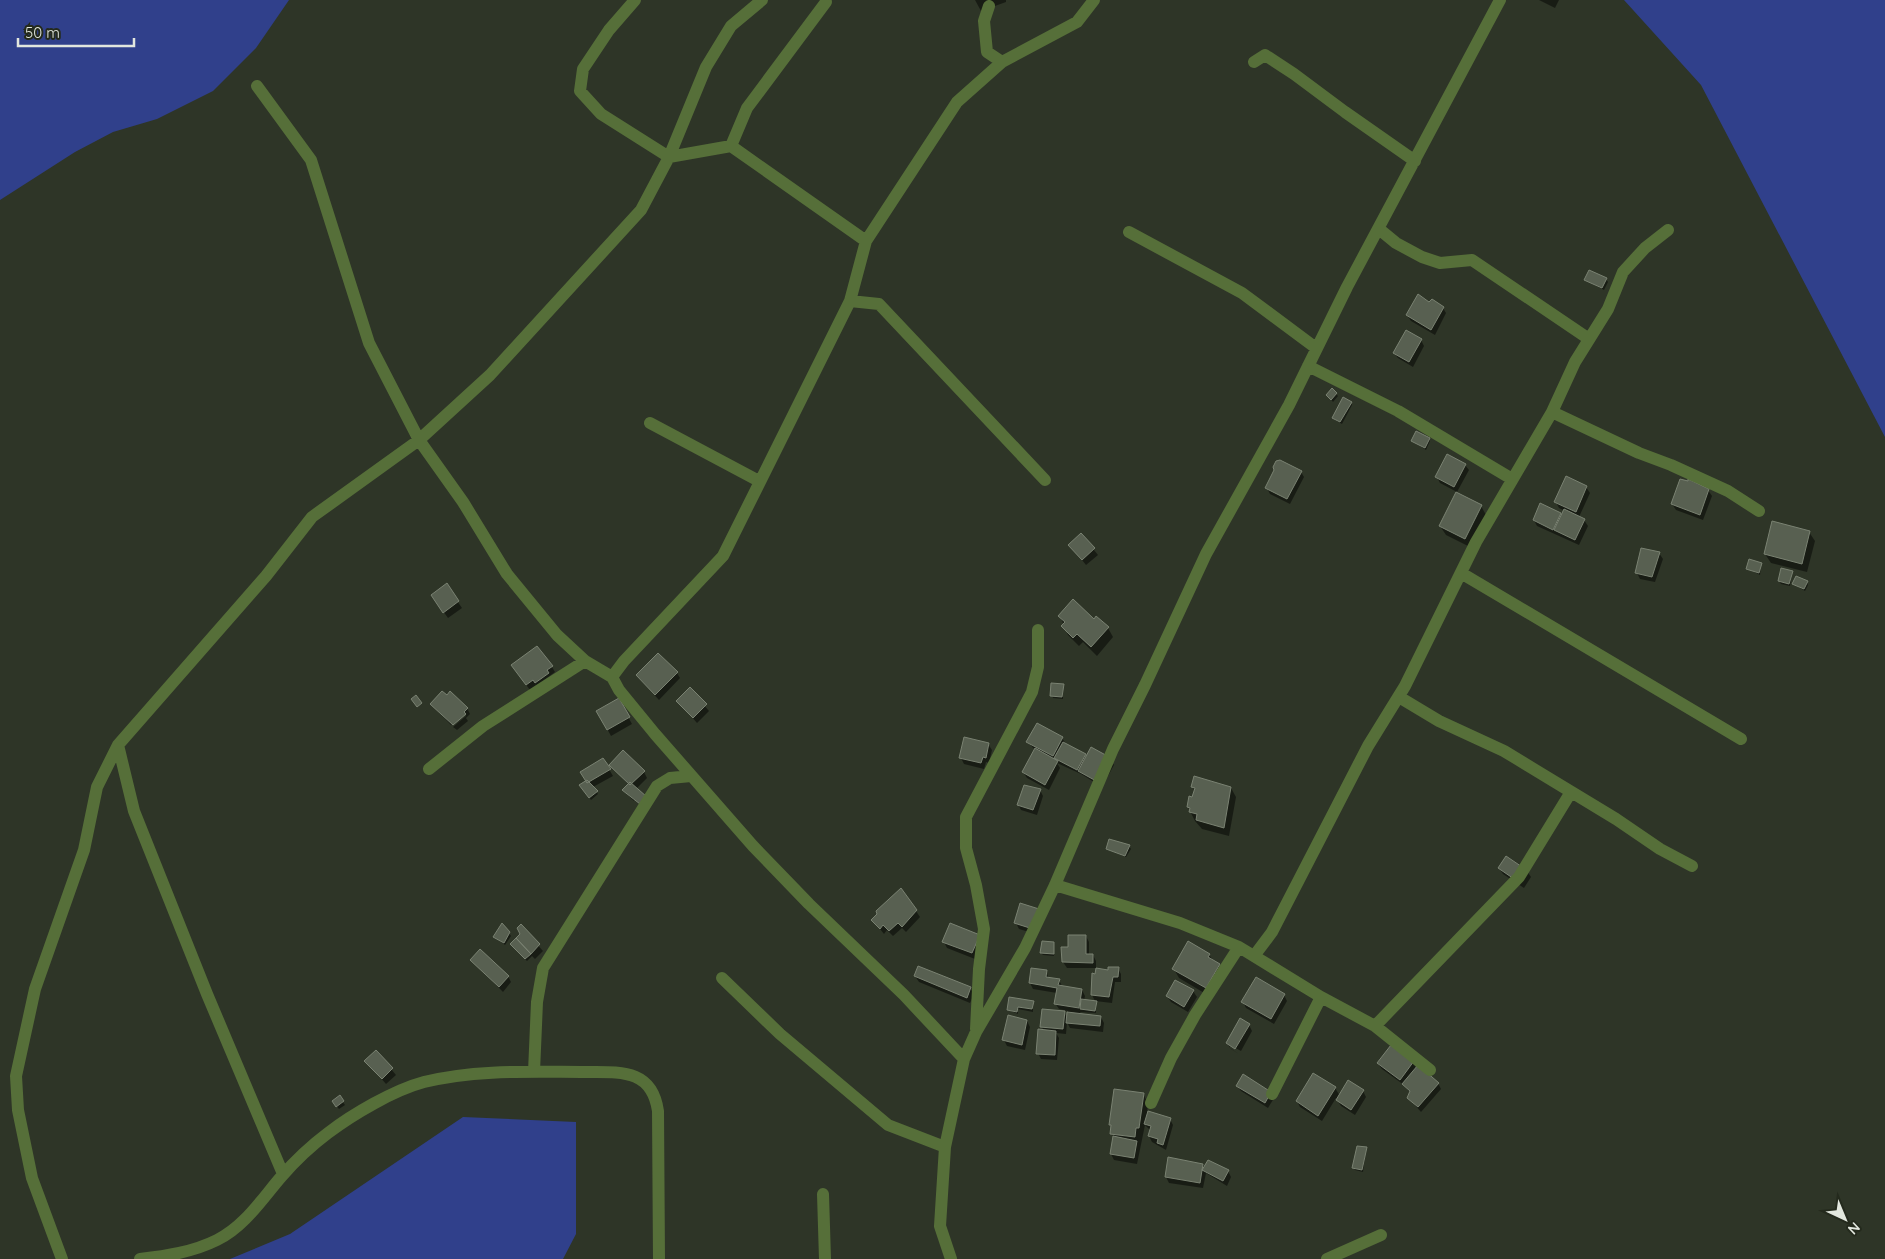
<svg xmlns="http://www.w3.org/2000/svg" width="1885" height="1259" viewBox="0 0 1885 1259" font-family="Quicksand,sans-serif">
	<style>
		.green { fill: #30408b }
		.shadow { fill: #0007 }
		.building { fill: #586051; stroke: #7a8272 }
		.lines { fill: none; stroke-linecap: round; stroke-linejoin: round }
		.minor { stroke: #566f39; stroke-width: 12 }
	</style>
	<rect width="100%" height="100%" fill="#2e3527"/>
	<path class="green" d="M0,0H289L256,48L213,91L157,119L113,132L75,152L0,200Z
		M1624,0H1885V437L1701,85Z
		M463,1117L576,1122V1234L563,1259H230L290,1234Z"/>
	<path class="shadow" d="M975,0H1006V2L981,11Z
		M1539,0H1559L1555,8Z
		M1606,279L1608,282L1604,290L1586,280Z
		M1430,304L1443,308L1446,313L1435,335L1411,321L1407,315Z
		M1421,340L1424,346L1413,367L1398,358L1394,353Z
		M1332,390L1338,396L1333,402L1329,397Z
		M1351,403L1352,405L1342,424L1335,420L1333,418Z
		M1429,439L1430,441L1426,450L1413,441Z
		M1465,465L1469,470L1457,492L1440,483L1437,477Z
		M1301,472L1304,477L1290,504L1270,494L1267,488Z
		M1586,487L1590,493L1579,517L1584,520L1588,526L1579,545L1537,526L1534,520L1560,514L1562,517L1565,511L1559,508L1556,502Z
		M1708,490L1712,496L1703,520L1676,510L1672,504Z
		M1481,506L1486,515L1470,547L1446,535L1440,526Z
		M1809,532L1815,541L1807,572L1771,563L1765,554Z
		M1081,534L1098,555L1086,565L1070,545Z
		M1659,553L1663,559L1655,582L1640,579L1637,573Z
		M1761,564L1760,575L1747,568Z
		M1792,572L1790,586L1781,584L1779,581Z
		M1807,582L1808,585L1805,591L1794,584Z
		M446,585L462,608L448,618L436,601Z
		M1060,616L1094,621L1108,628L1113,637L1097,656L1083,642L1079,646L1068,635Z
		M552,667L555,672L530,690L516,671Z
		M677,673L680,678L659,700L637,676Z
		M1063,685V699L1053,698L1052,695Z
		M690,689L709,711L697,723L678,701Z
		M619,700L632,724L611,736L598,712Z
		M431,704L467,708L470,714L466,718L468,721L457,730L453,727L466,716V712L451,725Z
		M1062,738L1066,744L1087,758L1110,759L1114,765L1102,787L1081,774L1057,763L1060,768L1049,790L1027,778L1023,772L1035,750L1028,742Z
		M988,744L992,750L989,763L986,762L984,769L964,764L961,758Z
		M603,759L613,776L593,787L598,794L591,800L582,788Z
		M611,765L644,772L647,778L636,789L634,801L623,790L629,785Z
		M1192,786L1231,788L1236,797L1229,836L1202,829L1195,821L1188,807L1195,791Z
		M1040,790L1043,796L1037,815L1021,810L1018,804Z
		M1129,846L1131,849L1126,857L1107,849Z
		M1499,868L1527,871L1531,877L1524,888L1503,874Z
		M1021,905L1036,934L1019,929L1016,923Z
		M916,911L920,917L906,932L902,928L893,936L887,930L884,934L873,920Z
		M521,926L543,951L535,959L532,956L527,961L513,947L522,935Z
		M509,933L511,936L505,945L495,937Z
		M979,936L975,959L947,948L944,942Z
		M1086,936L1089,942V955H1093L1096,961V968H1067L1063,962L1069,948Z
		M1053,943L1054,956L1043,955L1041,953Z
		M1209,955L1224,974L1211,997L1179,978L1174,969Z
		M472,960L508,976L511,982L503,992Z
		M1118,969L1121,974V982H1115L1112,1003L1095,1001L1092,995L1109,972Z
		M1046,971L1049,979L1059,980L1062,986L1082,990L1085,996L1084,1001L1096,1002V1013L1080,1012L1085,1020L1101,1017L1104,1023L1103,1032L1070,1028L1067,1022L1066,1034L1056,1033L1059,1038L1057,1060L1041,1059L1038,1053L1044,1031L1042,1027L1064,1012L1067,1018L1068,1011L1059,1009L1055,1003L1057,993L1033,989L1030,983Z
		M915,976L970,988L974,994L970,1003L919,982Z
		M1176,981L1193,991L1197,997L1188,1012L1171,1002L1167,996Z
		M1284,995L1287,1001L1274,1024L1246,1008L1243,1002Z
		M1033,1002V1012L1018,1009V1014L1009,1010Z
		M1027,1021L1030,1027L1025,1050L1007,1046L1004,1040Z
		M1249,1025L1252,1031L1241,1051L1230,1045V1048L1239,1054L1231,1049L1227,1043Z
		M376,1051L396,1075L386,1084L366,1061Z
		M1413,1062L1416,1068L1438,1083L1441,1089L1421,1112L1413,1103L1410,1097L1411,1093L1404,1085L1382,1069L1378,1064Z
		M1237,1086L1274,1098L1268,1108L1241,1091Z
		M1335,1088L1340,1096L1363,1091L1366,1097L1355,1115L1341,1106L1336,1098L1322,1121L1300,1107L1297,1101Z
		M1143,1094L1148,1103L1147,1112L1170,1119L1173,1125L1166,1150L1152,1142L1149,1136L1151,1131L1145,1125L1137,1164L1114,1160L1111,1154L1114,1138L1110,1124Z
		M339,1097L345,1105L339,1109L333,1101Z
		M1366,1148L1363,1172L1355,1170L1354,1168Z
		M1169,1159L1203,1165L1205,1169L1228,1171L1231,1177L1227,1186L1206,1173L1203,1188L1169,1183L1166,1177Z"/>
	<path class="building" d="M1589,270L1607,278L1602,288L1584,280Z
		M1418,294L1429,302L1432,299L1444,307L1431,330L1406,315Z
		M1406,330L1422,339L1409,362L1393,353Z
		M1332,388L1337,393L1331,400L1326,395Z
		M1343,397L1352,402L1340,422L1332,418Z
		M1416,431L1430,438L1425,448L1411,441Z
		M1447,454L1466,464L1454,487L1435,477Z
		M1280,460L1302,471L1287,499L1265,488L1274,470L1273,467L1276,461Z
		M1566,476L1587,486L1576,512L1554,502Z
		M1680,479L1688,481V479L1709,489L1700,515L1671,504Z
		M1456,492L1482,505L1465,539L1439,526Z
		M1540,503L1561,513L1553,530L1533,520Z
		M1564,509L1585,519L1575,540L1554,530Z
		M1772,521L1810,531L1802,564L1764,554Z
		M1081,533L1095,548L1082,560L1068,545Z
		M1641,548L1660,552L1652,577L1635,573Z
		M1749,559L1762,563L1759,573L1746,569Z
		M1781,568L1793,571L1789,584L1778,581Z
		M1796,576L1808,581L1804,589L1792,584Z
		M447,583L459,601L443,613L431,595Z
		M1073,599L1094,619L1096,616L1109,627L1091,647L1077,634L1073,638L1061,626L1065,622L1058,616Z
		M537,646L553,666L547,670L549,673L535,683L533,680L526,685L511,665Z
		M658,653L678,672L655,695L636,675Z
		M1051,683L1064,684L1062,697L1050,696Z
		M690,687L707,704L693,718L676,701Z
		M442,691L447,695L450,691L468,708L464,712L466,714L453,725L430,704Z
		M416,695L422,703L417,707L411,699Z
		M619,698L630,717L607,730L596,711Z
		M1037,723L1063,737L1053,756L1026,742Z
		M964,737L989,743L986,758L983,757L981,763L959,758Z
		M1063,742L1086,754L1077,770L1054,758Z
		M1091,747L1111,758L1098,782L1078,771Z
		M1035,748L1058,761L1045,785L1022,772Z
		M623,750L645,771L630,785L609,765Z
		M603,758L611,769L587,783L580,772Z
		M1194,776L1231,787L1224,828L1196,820L1197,814L1189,812L1190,808L1187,807L1189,796L1192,797L1195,788L1191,787Z
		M587,780L598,791L589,798L579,785Z
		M630,782L647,797L640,804L622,790Z
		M1024,785L1041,789L1033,810L1017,805Z
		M1109,839L1130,845L1125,856L1106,849Z
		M1506,856L1528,871L1520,883L1498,868Z
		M901,888L917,910L902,927L898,923L889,931L883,925L880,929L871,920L877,914L876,911Z
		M1020,903L1039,909L1033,929L1014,923Z
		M502,923L510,932L504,943L493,937Z
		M950,923L980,935L972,953L942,942Z
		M521,924L540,944L531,954L516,938L520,934L517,928Z
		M1068,935H1086V954H1093V963L1062,962L1061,947H1068Z
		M516,938L531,954L525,959L510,944Z
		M1042,941L1054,942V954L1040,953Z
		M1188,941L1210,954L1208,957L1220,964L1206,988L1172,969Z
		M480,949L509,976L499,987L470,960Z
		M918,966L971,987L967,998L914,976Z
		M1108,967H1119L1118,977H1113L1109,997L1091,995L1092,973L1095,974L1096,968L1108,970Z
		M1031,968L1047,970L1046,977L1060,979L1058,985L1082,989L1079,1008L1054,1004L1057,988L1029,983Z
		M1256,977L1285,994L1271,1019L1241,1002Z
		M1175,980L1194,990L1184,1007L1166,996Z
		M1009,997L1034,1001L1032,1009L1018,1007L1017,1012L1007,1010Z
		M1081,999L1097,1001L1095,1011L1080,1009Z
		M1042,1009L1065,1011L1063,1029L1040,1027Z
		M1067,1012L1101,1016L1100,1026L1066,1023Z
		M1008,1015L1027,1020L1022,1045L1002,1040Z
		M1240,1018L1250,1024L1235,1049L1226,1043Z
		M1038,1029L1056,1031L1055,1055L1036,1054Z
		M1391,1045L1414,1061L1400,1080L1377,1063Z
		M376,1050L393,1068L382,1079L364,1061Z
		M1418,1065L1439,1083L1418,1107L1407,1098L1410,1091L1402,1084Z
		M1313,1073L1336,1087L1318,1116L1296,1101Z
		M1243,1074L1271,1092L1265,1103L1236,1086Z
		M1348,1080L1364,1090L1351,1110L1336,1100Z
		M1114,1089L1144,1093L1139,1128H1136L1135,1137L1110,1134L1111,1125H1109Z
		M340,1095L344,1101L336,1107L332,1101Z
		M1148,1111L1171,1118L1163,1145L1157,1143L1158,1139L1148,1136L1151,1126L1144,1124Z
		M1113,1136L1137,1141L1134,1158L1110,1154Z
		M1357,1146L1367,1147L1362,1170L1352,1168Z
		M1168,1157L1203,1164L1200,1183L1165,1177Z
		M1208,1160L1229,1170L1223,1181L1202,1170Z"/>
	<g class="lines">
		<path class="minor" d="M635,0L609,30L583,69L580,91L601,114L669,157L731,146L866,241
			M1002,62L1077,22L1094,0
			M1254,62L1265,55L1294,74L1345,112L1415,161
			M257,86L311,160L369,343L419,440L463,502L507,574L557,635L585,661L612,677L619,690L655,734L753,846L809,904L904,995L964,1059
			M731,146L747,108L826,2
			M1379,229L1396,243L1422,257L1440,263L1472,260L1589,339
			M1129,232L1242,293L1316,348
			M850,301L879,304L1045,480
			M1308,366L1398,411L1512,479
			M1552,412L1639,453L1671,465L1728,491L1759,511
			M650,423L759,481
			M1461,573L1741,739
			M612,677L624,661L723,556L850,301L866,241L957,102L1002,62L987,52L984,21L989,6
			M1399,697L1439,721L1504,751L1616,819L1660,849L1692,866
			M118,745L134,811L207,994L283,1174
			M429,769L483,726L585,661
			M1055,885L1180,923L1239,947L1321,997L1375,1026L1430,1070
			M1254,956L1272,932L1368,746L1405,686L1476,542L1552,412L1575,362L1608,309L1623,272L1645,248L1668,230
			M722,978L780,1034L888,1125L945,1147
			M1375,1026L1519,877L1571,792
			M976,1029L979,969L984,929L976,885L966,848V817L1032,692L1038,667V630
			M534,1072L537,1002L543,968L657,786L670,778L691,776
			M1272,1094L1321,997
			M1151,1103L1171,1058L1195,1015L1239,947
			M823,1194L825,1259
			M62,1259L32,1178L18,1110L16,1076L35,989L84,850L97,787L118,745L266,576L312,517L419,440L490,375L641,210L669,157L706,67L731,26L762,0
			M140,1259C166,1256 193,1252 217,1240C244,1227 262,1199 281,1177C294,1162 312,1145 328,1133C353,1114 394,1090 424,1082C477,1069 533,1072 586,1072C621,1072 652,1069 658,1111L659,1259
			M951,1259L940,1226L945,1147L964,1059L976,1032L1025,948L1055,885L1113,749L1145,685L1206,554L1289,405L1347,287L1500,0
			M1327,1259L1381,1235"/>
	</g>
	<g transform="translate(1845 1219) rotate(136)" stroke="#242a1d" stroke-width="4" paint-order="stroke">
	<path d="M0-4L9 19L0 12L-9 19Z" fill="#e2e7de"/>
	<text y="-8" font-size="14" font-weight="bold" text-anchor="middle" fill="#e2e7de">N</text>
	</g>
	<path d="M18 38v8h116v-8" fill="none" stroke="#e2e7de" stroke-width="2.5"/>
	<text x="25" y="38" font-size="15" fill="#e2e7de" stroke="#242a1d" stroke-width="4" paint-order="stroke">50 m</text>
</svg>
